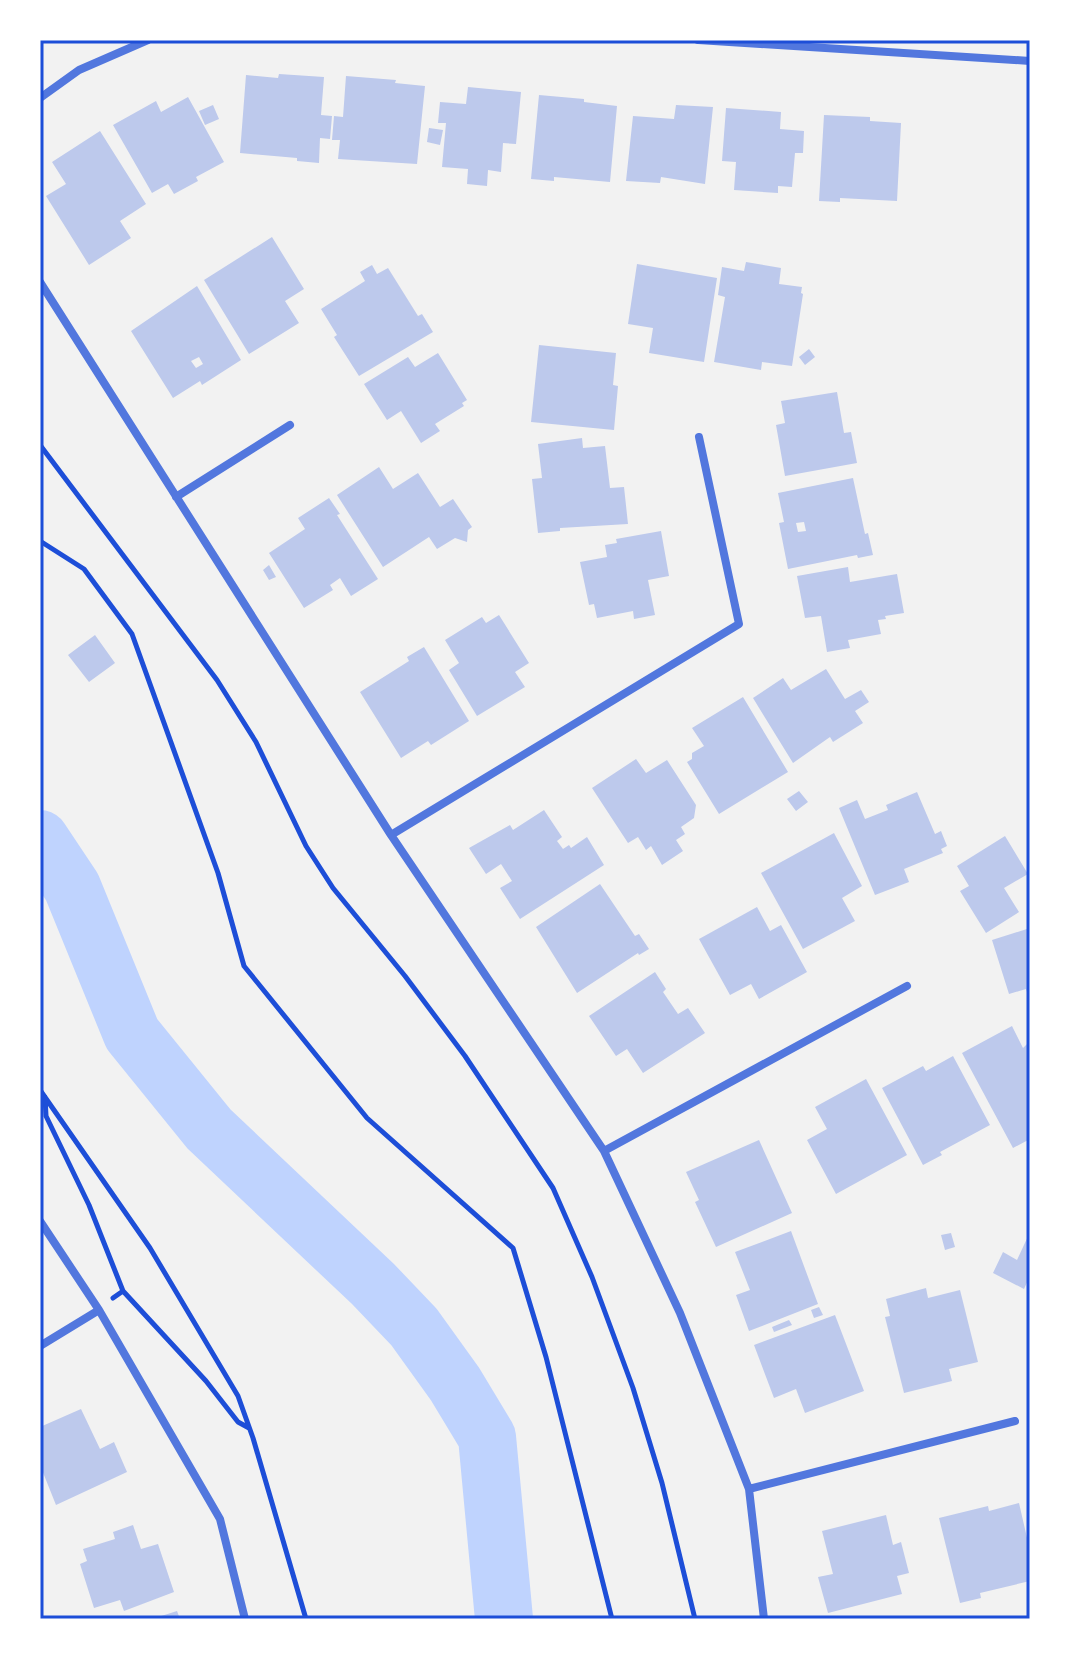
<svg xmlns="http://www.w3.org/2000/svg" width="1070" height="1659" viewBox="0 0 1070 1659" font-family="Signika,sans-serif">
	<style>
		.lines { fill: none; stroke-linecap: round; stroke-linejoin: round }
		.river { stroke: #bfd3fe; stroke-width: 58 }
		.building { fill: #bdc9ec; fill-rule: evenodd }
		.path { stroke: #1d4ed8; stroke-width: 5 }
		.minor { stroke: #5277de; stroke-width: 8 }
		.neatline { fill: none; stroke: #1d4ed8; stroke-width: 3 }
	</style>
	<rect width="100%" height="100%" fill="#f2f2f2"/>
	<g class="lines">
		<path class="river" d="M40,839L72,887L132,1034L209,1129L373,1284L414,1327L455,1384L487,1437L504,1619"/>
	</g>
	<path class="building" d="M279,74L324,77L321,115L332,116L330,139L320,138L319,163L297,161V158L240,153L246,75L278,78Z
		M346,76L396,80L395,83L425,86L417,164L338,159L340,140H332L334,116L343,117Z
		M468,87L521,92L516,144L503,143L501,172L488,170L487,186L467,184L468,169L442,167L446,123H438L440,102L466,104Z
		M539,95L584,99V102L617,106L610,182L554,177V181L531,179Z
		M188,97L224,162L196,177L198,181L174,194L168,184L152,193L113,125L156,101L161,112Z
		M213,105L219,119L205,125L199,111Z
		M676,105L713,107L705,184L661,177L660,183L626,181L633,116L674,119Z
		M726,108L781,112L780,129L804,131L803,153H795L792,187L778,186V193L734,190L736,162L722,161Z
		M824,115L870,117V121L901,123L897,201L840,198V202L819,201Z
		M429,128L443,130L440,145L427,142Z
		M100,131L146,204L120,221L131,238L89,265L46,196L66,184L52,162Z
		M272,237L304,289L285,301L299,323L249,354L204,280Z
		M746,262L781,268L779,284L802,287L801,293L803,294L792,366L762,362L761,370L714,362L725,297L718,295L722,267L744,271Z
		M637,264L717,278L704,362L649,353L653,328L628,324Z
		M372,265L377,274L388,268L418,316L422,314L433,332L359,376L334,337L337,335L321,309L365,281L360,272Z
		M197,286L241,360L202,385L200,381L173,398L131,331ZM199,357L203,364L196,368L191,361Z
		M539,345L616,353L613,385L618,386L614,430L531,422Z
		M809,349L815,357L805,365L799,357Z
		M438,353L467,400L462,403L464,406L435,424L440,431L421,443L401,411L387,420L364,384L408,357L415,367Z
		M837,392L844,433L851,432L857,463L785,476L776,425L785,423L781,401Z
		M582,438L583,448L605,446L610,488L624,487L628,524L560,528V531L538,533L532,479L542,478L538,444Z
		M379,467L393,489L418,473L440,507L453,499L472,527L468,530L467,542L455,538L437,549L429,537L383,567L337,495Z
		M853,478L865,534L868,533L873,555L858,558L857,555L788,569L779,523L784,522L778,493ZM804,522L806,531L798,532L796,523Z
		M329,498L340,514L337,515L378,579L351,596L340,578L330,585L333,590L304,608L269,553L305,529L298,518Z
		M661,531L669,576L648,580L655,615L634,619L633,611L597,618L594,604L589,605L580,562L607,557L605,545L617,543L616,539Z
		M269,565L276,577L269,580L263,570Z
		M848,567L850,582L897,574L904,613L885,616L886,619L878,620L881,634L848,640L850,648L827,652L821,616L805,618L797,576Z
		M499,615L529,663L515,672L525,687L477,716L449,670L459,663L445,640L482,617L486,623Z
		M95,635L115,663L89,682L68,655Z
		M424,647L469,721L431,745L428,741L401,758L360,692L409,661L407,657Z
		M826,669L845,699L861,690L869,702L855,711L863,723L833,742L830,737L793,763L753,698L783,678L791,690Z
		M743,697L788,772L719,814L687,762L692,759V753L704,746L692,728Z
		M636,759L646,773L667,760L696,805L694,818L681,827L685,834L676,840L683,851L662,865L651,846L646,850L638,837L628,843L592,788Z
		M799,791L808,802L796,811L787,799Z
		M917,792L935,834L941,831L947,846L941,849L943,853L904,869L909,882L875,895L839,808L857,800L865,819L888,810L886,805Z
		M544,810L562,837L557,841L563,849L569,845L571,848L587,837L604,865L520,919L500,888L512,881L501,864L486,874L469,848L510,825L513,830Z
		M834,833L862,886L842,898L855,921L803,949L761,873Z
		M1005,836L1028,874L1004,888L1019,912L986,933L960,891L969,886L957,866Z
		M600,884L635,936L639,934L649,949L639,955L638,953L577,993L536,927Z
		M757,907L770,931L781,925L807,972L759,999L751,984L730,995L699,939Z
		M1030,928V998H1029L1026,989L1009,994L992,940Z
		M655,972L666,989L663,992L678,1014L688,1008L705,1033L643,1073L627,1049L616,1056L589,1016Z
		M1012,1026L1023,1048L1030,1041V1139L1013,1148L962,1053Z
		M953,1056L990,1125L940,1152L942,1155L923,1165L882,1088L923,1066L926,1071Z
		M866,1079L907,1155L836,1194L807,1140L827,1129L815,1107Z
		M759,1140L792,1213L716,1247L695,1202L699,1200L686,1172Z
		M791,1231L818,1304L749,1331L736,1295L750,1290L735,1252Z
		M1030,1232V1276L1024,1289L993,1273L1003,1252L1017,1260Z
		M951,1233L955,1247L945,1250L941,1235Z
		M926,1288L928,1298L960,1290L978,1362L949,1369L952,1381L904,1393L885,1317L890,1316L886,1299Z
		M819,1307L823,1315L814,1318L811,1310Z
		M835,1315L864,1391L805,1413L796,1389L774,1398L754,1345Z
		M789,1320L792,1325L774,1332L772,1327Z
		M81,1409L100,1449L114,1442L127,1472L56,1505L40,1465V1427Z
		M1019,1503L1030,1551V1581L980,1593L981,1598L960,1603L939,1518L988,1506L989,1511Z
		M886,1515L893,1545L901,1542L909,1573L897,1576L902,1594L828,1613L818,1577L833,1574L822,1531Z
		M133,1525L141,1549L158,1544L174,1592L124,1611L120,1600L94,1608L80,1564L87,1561L83,1549L115,1539L113,1532Z
		M177,1611L180,1619H155V1618Z"/>
	<g class="lines">
		<path class="path" d="M40,445L217,680L256,742L306,846L333,888L405,976L465,1056L553,1188L592,1277L633,1388L662,1483L695,1619
			M40,541L84,569L132,634L218,873L244,966L367,1118L513,1248L546,1357L612,1619
			M40,1090L150,1248L238,1396L253,1438L306,1619
			M45,1097L46,1116L89,1205L123,1291L113,1298
			M123,1291L206,1381L238,1422L249,1428"/>
		<path class="minor" d="M698,40L1030,61
			M40,98L79,70L148,40
			M40,282L391,835L604,1151L680,1313L749,1489L764,1619
			M176,497L290,425
			M391,835L739,624L699,437
			M604,1151L907,986
			M40,1221L99,1310L220,1519L245,1619
			M40,1346L99,1310
			M749,1489L1015,1421"/>
	</g>
	<rect width="1070" height="1659" fill="none" stroke="#ffffff" stroke-width="84"/>
	<rect x="42" y="42" width="986" height="1575" class="neatline"/>
</svg>
